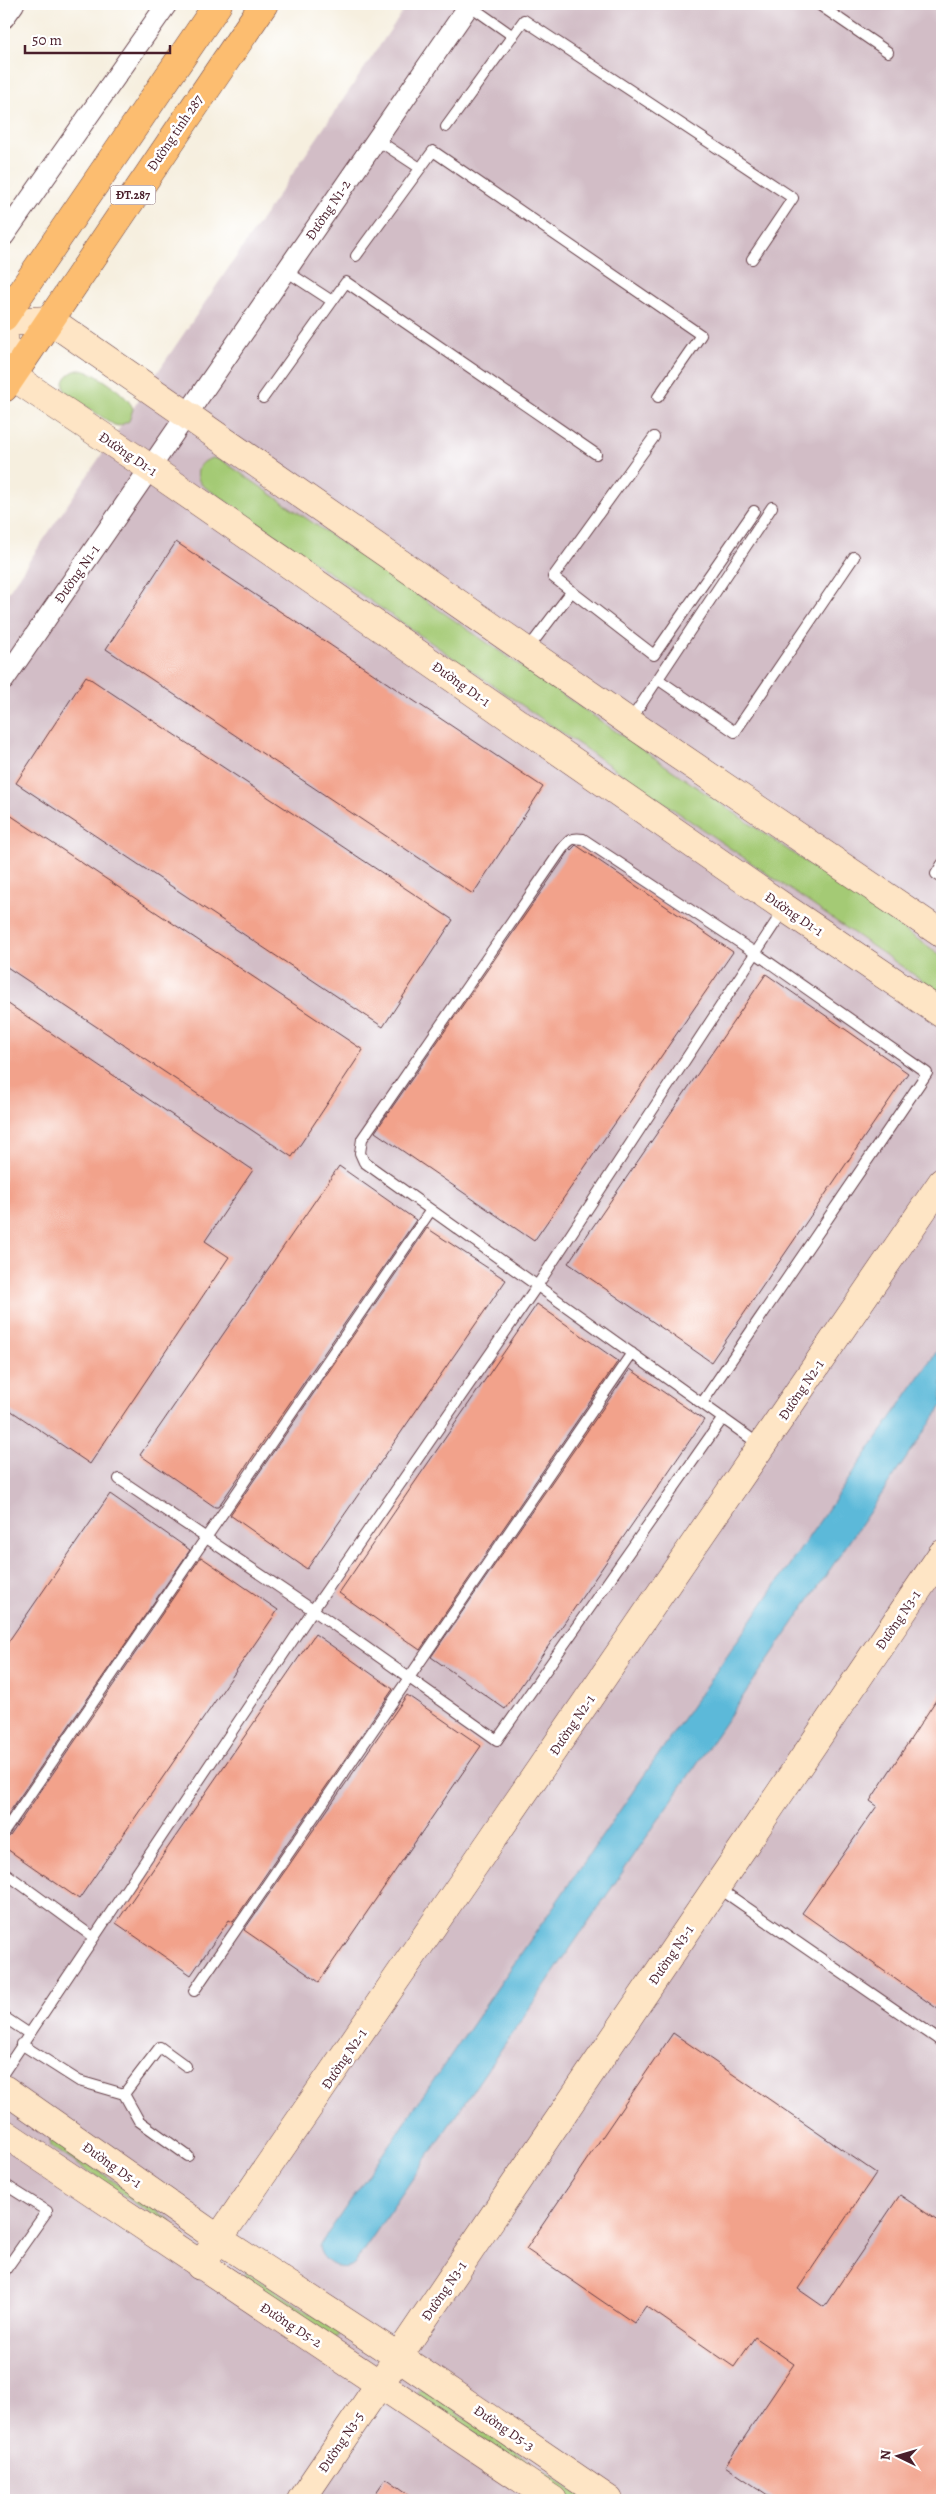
<svg xmlns="http://www.w3.org/2000/svg" width="946" height="2504" viewBox="0 0 946 2504" font-family="Alegreya,serif">
	<style>
		.industrial { fill: #d2bdc6 }
		.green { fill: #a4ca75; stroke: #777450 }
		.water { fill: #5bb9d9; stroke: #526c82 }
		.building { fill: #f2a28b }
		.lines { fill: none; stroke-linecap: round; stroke-linejoin: round }
		.lane-casing { stroke: #643e46; stroke-width: 12 }
		.street-casing { stroke: #643e46; stroke-width: 22 }
		.secondary-casing { stroke: #643e46; stroke-width: 29 }
		.primary-casing { stroke: #643e46; stroke-width: 29 }
		.lane { stroke: #fff; stroke-width: 10 }
		.street { stroke: #fff; stroke-width: 20 }
		.secondary { stroke: #fee5c5; stroke-width: 28 }
		.primary { stroke: #fcbd6f; stroke-width: 28 }
		.labels { text-anchor: middle; dominant-baseline: central; stroke-width: 5; stroke-linejoin: round; paint-order: stroke }
		.shield { fill: #fff; stroke: #80626b; stroke-width: 1 }
		.shield-label { font-size: 12px; font-weight: bold; fill: #4a1f2b }
		.street-label { font-size: 14px; fill: #4a1f2b; stroke: #fff }
	</style>
	<rect width="100%" height="100%" fill="#fff"/>
	<filter id="ink" filterUnits="userSpaceOnUse"><feTurbulence type="fractalNoise" baseFrequency=".02" numOctaves="2"/><feDisplacementMap in="SourceGraphic" scale="10" xChannelSelector="R" yChannelSelector="G"/><feConvolveMatrix kernelMatrix="1 2 1 2 8 2 1 2 1" color-interpolation-filters="sRGB"/></filter>
	<filter id="wash" filterUnits="userSpaceOnUse"><feTurbulence type="fractalNoise" baseFrequency=".0096" numOctaves="4" result="noise"/><feDisplacementMap in="SourceGraphic" scale="20" xChannelSelector="R" yChannelSelector="G"/><feGaussianBlur stdDeviation="1.12" result="paint"/><feColorMatrix in="noise" values="0 0 0 0 0 0 0 0 0 0 0 0 0 0 0 0 0 1.4 0 .05"/><feComposite in="paint" operator="in"/></filter>
	<g filter="url(#wash)">
		<rect width="100%" height="100%" fill="#f6efdf"/>
		<path class="industrial" d="M408,4H942V2500H4V598Z"/>
		<path class="green" d="M78,370C91,368 130,396 133,409L129,421L119,426L114,425L66,393C60,382 67,373 78,370Z
			M213,458L223,461L942,956V994L202,485C192,473 200,461 213,458Z
			M50,2138L172,2221L170,2223H165L51,2146Z
			M245,2271L338,2331L339,2335L334,2339L245,2278Z
			M425,2390L586,2500H568L418,2394V2391Z"/>
		<path class="water" d="M942,1344V1406L354,2264C342,2274 320,2261 319,2246Z"/>
		<g id="blocks">
			<path class="building" d="M176,542L543,787L473,894L106,649Z
				M86,676L453,920L383,1027L16,783Z
				M4,811L363,1050L292,1157L4,965Z
				M576,845L733,952L534,1241L375,1132L568,853Z
				M766,974L908,1073L711,1362L568,1263Z
				M4,1001L253,1170L205,1241L229,1257L90,1464L4,1406Z
				M339,1166L416,1220L218,1507H215L140,1455Z
				M427,1228L506,1280L307,1569L230,1515Z
				M537,1304L618,1361L420,1650L339,1593Z
				M630,1369L704,1420L505,1709L431,1657Z
				M110,1494L190,1550L4,1820V1648Z
				M201,1557L278,1610L79,1899L4,1847V1839L10,1836Z
				M315,1634L393,1689L233,1922L229,1920L191,1975L116,1923Z
				M942,1691V2012L802,1913L877,1806L870,1801Z
				M407,1695L481,1746L319,1982L244,1930Z
				M673,2033L876,2173L798,2289L824,2307L900,2195L942,2224V2500H775L725,2466L794,2364L755,2337L734,2367L646,2306L634,2323L526,2249Z
				M386,2478L417,2500H371Z"/>
		</g>
	</g>
	<g filter="url(#ink)">
		<use href="#blocks" fill-opacity="0" stroke="#643e46" stroke-width="1"/>
		<g class="lines">
			<defs>
				<path id="lane" d="M818,4L888,52
					M469,5L513,36
					M446,127L524,20L793,198L752,259
					M376,139L420,168
					M356,256L433,151L701,335L658,397
					M286,271L332,301
					M263,398L346,282L596,454
					M654,437L553,577L654,655L754,511
					M527,650L572,591
					M659,680L735,732L854,557
					M630,721L772,507
					M942,864L936,874L942,878
					M702,1403L927,1073L757,954L583,839C572,837 569,840 562,849L362,1139L360,1153L364,1162L760,1445
					M119,1479L313,1610L497,1740L723,1418
					M4,1832L431,1210
					M4,1872L93,1937
					M717,1887L942,2042
					M194,1991L632,1353
					M4,2017L28,2033
					M21,2044L79,2081L124,2094L139,2121L188,2156
					M4,2072L313,1610L537,1286L785,908
					M124,2094L160,2047L186,2066
					M4,2184L47,2211L4,2272"/>
				<path id="street" d="M4,18L14,4
					M4,236L167,4
					M4,680L470,4"/>
				<path id="secondary" d="M4,322L50,320L629,722L942,934
					M4,338L12,376L150,468L785,908L942,1014
					M4,2089L220,2240L399,2357L609,2500
					M4,2133L553,2500
					M200,2266L942,1182
					M301,2500L942,1554"/>
				<path id="primary" d="M4,317L218,4
					M4,388L264,4"/>
			</defs>
			<use href="#lane" class="lane-casing"/>
			<use href="#street" class="street-casing"/>
			<use href="#secondary" class="secondary-casing"/>
			<use href="#primary" class="primary-casing"/>
			<use href="#lane" class="lane"/>
			<use href="#street" class="street"/>
			<use href="#secondary" class="secondary"/>
			<use href="#primary" class="primary"/>
		</g>
	</g>
	<g class="labels">
		<rect class="shield" x="110.5" y="185.5" width="45" height="19" rx="4"/>
		<g class="shield-label">
			<text x="133" y="195">ĐT.287</text>
		</g>
		<g class="street-label">
			<text transform="translate(175 133) rotate(-56)">Đường tỉnh 287</text>
			<text transform="translate(328 210) rotate(-56)">Đường N1-2</text>
			<text transform="translate(128 454) rotate(34)">Đường D1-1</text>
			<text transform="translate(77 574) rotate(-55)">Đường N1-1</text>
			<text transform="translate(461 684) rotate(35)">Đường D1-1</text>
			<text transform="translate(794 914) rotate(34)">Đường D1-1</text>
			<text transform="translate(801 1390) rotate(-56)">Đường N2-1</text>
			<text transform="translate(898 1620) rotate(-56)">Đường N3-1</text>
			<text transform="translate(572 1725) rotate(-56)">Đường N2-1</text>
			<text transform="translate(671 1955) rotate(-56)">Đường N3-1</text>
			<text transform="translate(344 2059) rotate(-56)">Đường N2-1</text>
			<text transform="translate(112 2165) rotate(35)">Đường D5-1</text>
			<text transform="translate(444 2291) rotate(-56)">Đường N3-1</text>
			<text transform="translate(291 2325) rotate(33)">Đường D5-2</text>
			<text transform="translate(504 2428) rotate(34)">Đường D5-3</text>
			<text transform="translate(341 2442) rotate(-56)">Đường N3-5</text>
		</g>
	</g>
	<rect width="946" height="2504" fill="none" stroke="#fff" stroke-width="20"/>
	<g transform="translate(898 2456) rotate(275)" stroke="#ffffff" stroke-width="4" paint-order="stroke">
	<path d="M0-4L9 19L0 12L-9 19Z" fill="#4a1f2b"/>
	<text y="-8" font-size="14" font-weight="bold" text-anchor="middle" fill="#4a1f2b">N</text>
	</g>
	<path d="M25 45v8h145v-8" fill="none" stroke="#4a1f2b" stroke-width="2.5"/>
	<text x="32" y="45" font-size="15" fill="#4a1f2b" stroke="#ffffff" stroke-width="4" paint-order="stroke">50 m</text>
</svg>
